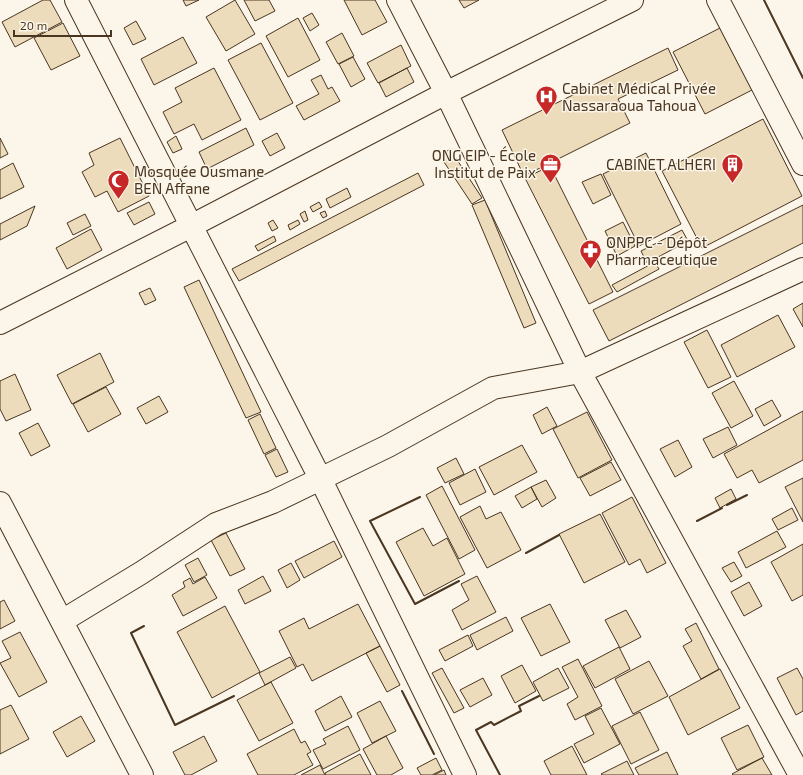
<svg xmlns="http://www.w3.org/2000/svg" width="803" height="775" viewBox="0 0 803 775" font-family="'Exo 2',sans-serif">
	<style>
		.building { fill: #ecdcbc; stroke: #4a3520 }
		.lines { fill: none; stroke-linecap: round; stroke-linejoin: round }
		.minor-casing { stroke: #4a3520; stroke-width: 24 }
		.minor { stroke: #fbf6e9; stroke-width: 22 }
		.wall { stroke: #4a3520; stroke-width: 2 }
		.labels { text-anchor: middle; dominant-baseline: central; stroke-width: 3; stroke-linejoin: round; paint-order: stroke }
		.poi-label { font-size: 15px; fill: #4a3520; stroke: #fbf6e9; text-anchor: start }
	</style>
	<rect width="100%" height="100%" fill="#fbf6e9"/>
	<path class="building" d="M43,0H50L62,22L15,47L2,22Z
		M183,0H199L186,6Z
		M235,0L255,34L226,51L206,17Z
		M244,0H269L275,11L255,21Z
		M344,0H375L387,22L362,35Z
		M459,0H479L464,8Z
		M312,13L319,25L310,31L303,18Z
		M298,18L320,60L288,77L266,36Z
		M136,21L146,39L133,45L124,28Z
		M63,23L80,56L51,70L34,38Z
		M720,28L752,90L705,114L673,52Z
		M342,33L354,56L338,64L326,42Z
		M183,37L197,63L154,85L141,59Z
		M261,43L293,103L260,120L228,60Z
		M401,45L411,66L378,83L367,63Z
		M668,48L678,70L618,99L630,123L524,176L502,130Z
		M353,57L365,79L351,87L339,64Z
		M214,68L241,120L202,140L194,124L174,134L163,112L182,102L175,88Z
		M407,68L414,82L386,97L379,83Z
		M321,75L328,89L332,87L340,101L304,120L296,106L319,94L311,80Z
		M763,119L802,196L702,248L662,171Z
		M246,128L254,145L207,169L199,152Z
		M277,133L285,148L270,156L262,141Z
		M176,136L182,149L173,153L167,142Z
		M0,138L8,154L0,158Z
		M120,138L149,196L118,212L107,191L95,197L82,172L94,165L89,153Z
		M450,149L482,198L472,204L440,156Z
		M646,153L681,224L639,246L603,174Z
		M13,163L24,187L0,199V170Z
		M550,166L613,292L589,304L525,178Z
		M418,173L424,185L239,281L232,269Z
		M601,174L611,195L593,204L582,182Z
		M347,188L351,197L330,208L326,199Z
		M485,200L536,323L524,328L472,205Z
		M149,202L155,214L134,225L127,213Z
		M319,202L322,207L313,212L310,207Z
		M803,205V243L609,341L593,310Z
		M35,206L27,226L0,240V224Z
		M305,211L308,220L304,222L300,214Z
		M325,211L327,216L323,218L320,213Z
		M85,214L91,226L73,235L67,223Z
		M273,220L278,228L272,231L268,223Z
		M298,220L300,224L290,230L288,225Z
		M623,222L635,246L617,256L605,231Z
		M91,229L102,250L67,269L56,248Z
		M682,230L688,241L647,263L641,251Z
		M274,236L276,241L258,251L255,246Z
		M655,262L659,269L617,292L612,285Z
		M199,280L261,412L246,418L184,287Z
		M150,288L156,300L145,305L139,293Z
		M803,303V327L793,309Z
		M778,315L795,347L737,377L721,345Z
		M707,330L731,377L708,388L684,342Z
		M100,353L114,382L72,404L57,375Z
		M15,374L31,410L6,421L0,409V381Z
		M734,381L753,416L731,428L712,393Z
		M106,387L121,414L88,432L73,404Z
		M159,396L168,412L146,424L137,408Z
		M772,400L781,416L764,426L755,409Z
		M547,407L557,426L542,434L533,415Z
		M803,411V460L759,483L752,470L737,478L724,454Z
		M587,412L612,460L578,478L553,429Z
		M260,414L276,448L264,454L248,420Z
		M38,423L50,446L31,456L19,433Z
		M728,427L737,445L713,458L703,439Z
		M678,440L692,467L675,477L660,449Z
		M522,445L537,472L494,495L479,467Z
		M277,449L288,472L276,477L265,455Z
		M456,458L464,474L445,483L437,468Z
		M611,462L621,480L590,496L580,478Z
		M475,469L486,492L460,505L449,483Z
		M803,478V522L785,487Z
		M546,480L556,498L542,507L531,487Z
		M442,486L475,550L459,559L426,495Z
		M531,487L537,499L522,508L515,496Z
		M731,489L736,499L720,508L715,498Z
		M632,497L666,563L647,573L640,559L629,565L602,513Z
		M480,506L486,519L501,512L521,550L487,568L460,517Z
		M792,508L798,520L778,530L772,519Z
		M600,514L625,562L584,583L559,534Z
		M423,528L433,546L447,538L465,574L424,596L396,542Z
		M777,531L786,547L746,568L738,552Z
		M226,533L245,569L230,576L211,540Z
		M334,541L342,557L304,578L295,561Z
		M803,544V595L792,601L771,562Z
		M198,558L207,575L194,582L185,565Z
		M734,562L742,576L731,582L722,568Z
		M291,563L300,580L287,588L278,570Z
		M263,576L271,591L245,604L238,590Z
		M477,576L496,612L462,630L452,610L469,600L461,584Z
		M205,577L217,598L183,616L172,595L185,587L183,582L190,578L193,584Z
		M749,582L762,606L744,616L731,592Z
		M4,600L15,621L0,629V602Z
		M358,604L380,646L312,681L303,664L297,667L279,631L304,618L309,629Z
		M550,604L570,642L541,656L521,618Z
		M225,606L260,672L212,698L177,632Z
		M626,610L641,637L620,648L605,620Z
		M506,617L513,631L477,650L470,635Z
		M696,623L719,669L701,679L683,646L692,641L685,629Z
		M20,632L47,682L19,697L0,663L11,658L2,641Z
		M468,635L473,646L445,661L439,650Z
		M380,646L400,685L387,692L366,653Z
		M619,647L630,669L595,688L583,666Z
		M290,657L296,668L265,685L259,673Z
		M578,659L602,706L575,720L567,704L578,697L562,667Z
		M649,661L668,696L633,714L615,679Z
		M522,665L536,691L515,703L501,676Z
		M442,668L464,708L454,713L432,673Z
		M558,668L569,688L543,701L533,682Z
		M797,668L803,679V711L796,715L777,678Z
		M720,669L740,708L688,735L669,697Z
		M483,678L492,695L470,707L460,690Z
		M271,682L293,723L259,741L237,700Z
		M341,696L352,717L325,731L315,711Z
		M380,701L396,731L372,743L357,713Z
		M11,705L29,739L0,754V710Z
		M601,708L620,744L584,763L574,744L594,734L585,716Z
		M640,712L659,750L631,764L612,726Z
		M81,716L95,741L67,757L53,732Z
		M748,725L764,757L737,770L721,738Z
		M348,726L360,750L323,769L313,750L326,744L323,739Z
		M294,729L301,743L305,741L311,752L307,754L313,765L294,775H258L247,754Z
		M204,736L217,761L191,775H185L173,752Z
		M386,736L403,768L391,775H377L363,749Z
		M572,746L587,775H551L544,761Z
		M667,752L678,775H639L635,768Z
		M360,754L371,775H326L325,773Z
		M436,758L442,770L432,775H421L417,768Z
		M762,758L772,775H733L732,774Z
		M627,761L634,775H602L601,774Z
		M320,765L325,775H301Z
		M444,770L446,775H434Z"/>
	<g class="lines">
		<defs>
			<path id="minor" d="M76,0L320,478L465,775
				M398,0L446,93L580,372L800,775
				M718,0L803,164
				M0,323L191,226L446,93L632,0
				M0,503L142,775
				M62,621L141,573L216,524L273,502L388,446L493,388L580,372L803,269"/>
		</defs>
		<use href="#minor" class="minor-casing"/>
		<use href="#minor" class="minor"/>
		<path class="wall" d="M764,0L803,78
			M420,497L370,521L415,604L459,581
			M727,505L747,495
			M697,521L722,508
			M526,553L559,535
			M144,626L131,633L175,725L234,696
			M402,691L434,754
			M500,775L476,730L491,722L494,725L521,711L519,706L539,696"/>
	</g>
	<defs>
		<symbol id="hospital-pin" viewBox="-11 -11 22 30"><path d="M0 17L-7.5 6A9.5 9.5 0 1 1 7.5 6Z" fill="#c62828" stroke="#fbf6e9"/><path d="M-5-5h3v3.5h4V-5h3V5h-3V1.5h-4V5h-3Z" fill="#fff"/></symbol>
		<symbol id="office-pin" viewBox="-11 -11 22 30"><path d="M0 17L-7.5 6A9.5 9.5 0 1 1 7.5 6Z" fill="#c62828" stroke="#fbf6e9"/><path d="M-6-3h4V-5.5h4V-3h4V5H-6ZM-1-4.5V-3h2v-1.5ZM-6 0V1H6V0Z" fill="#fff"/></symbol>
		<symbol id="building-pin" viewBox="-11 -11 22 30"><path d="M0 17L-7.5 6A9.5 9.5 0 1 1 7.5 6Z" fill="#c62828" stroke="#fbf6e9"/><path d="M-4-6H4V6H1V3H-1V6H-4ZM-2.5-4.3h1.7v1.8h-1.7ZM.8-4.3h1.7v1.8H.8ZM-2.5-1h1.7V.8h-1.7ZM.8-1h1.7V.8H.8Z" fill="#fff"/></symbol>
		<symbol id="mosque-pin" viewBox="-11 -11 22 30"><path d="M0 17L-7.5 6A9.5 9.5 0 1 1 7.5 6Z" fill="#c62828" stroke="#fbf6e9"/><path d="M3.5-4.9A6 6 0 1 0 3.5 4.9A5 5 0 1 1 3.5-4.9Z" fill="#fff"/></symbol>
		<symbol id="pharmacy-pin" viewBox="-11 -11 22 30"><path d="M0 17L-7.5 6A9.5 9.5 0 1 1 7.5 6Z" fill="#c62828" stroke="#fbf6e9"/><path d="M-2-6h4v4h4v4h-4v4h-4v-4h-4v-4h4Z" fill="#fff"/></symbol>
	</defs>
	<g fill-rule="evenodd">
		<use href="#hospital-pin" x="534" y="84" width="25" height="34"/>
		<use href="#office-pin" x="538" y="152" width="25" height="34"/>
		<use href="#building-pin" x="720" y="152" width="25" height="34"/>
		<use href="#mosque-pin" x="106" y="168" width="25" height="34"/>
		<use href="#pharmacy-pin" x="578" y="238" width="25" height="34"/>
	</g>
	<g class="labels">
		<g class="poi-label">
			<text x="562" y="88">Cabinet Médical Privée<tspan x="562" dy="17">Nassaraoua Tahoua</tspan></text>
			<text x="536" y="155" text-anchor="end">ONG EIP - École<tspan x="536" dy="17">Institut de Paix</tspan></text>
			<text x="716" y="164" text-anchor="end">CABINET ALHERI</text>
			<text x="134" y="171">Mosquée Ousmane<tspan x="134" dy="17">BEN Affane</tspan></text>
			<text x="606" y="242">ONPPC - Dépôt<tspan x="606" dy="17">Pharmaceutique</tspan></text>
		</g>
	</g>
	<path d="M14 30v6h97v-6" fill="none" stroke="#4a3520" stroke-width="2"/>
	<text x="20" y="30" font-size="12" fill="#4a3520" stroke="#fbf6e9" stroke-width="3" paint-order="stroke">20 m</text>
</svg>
